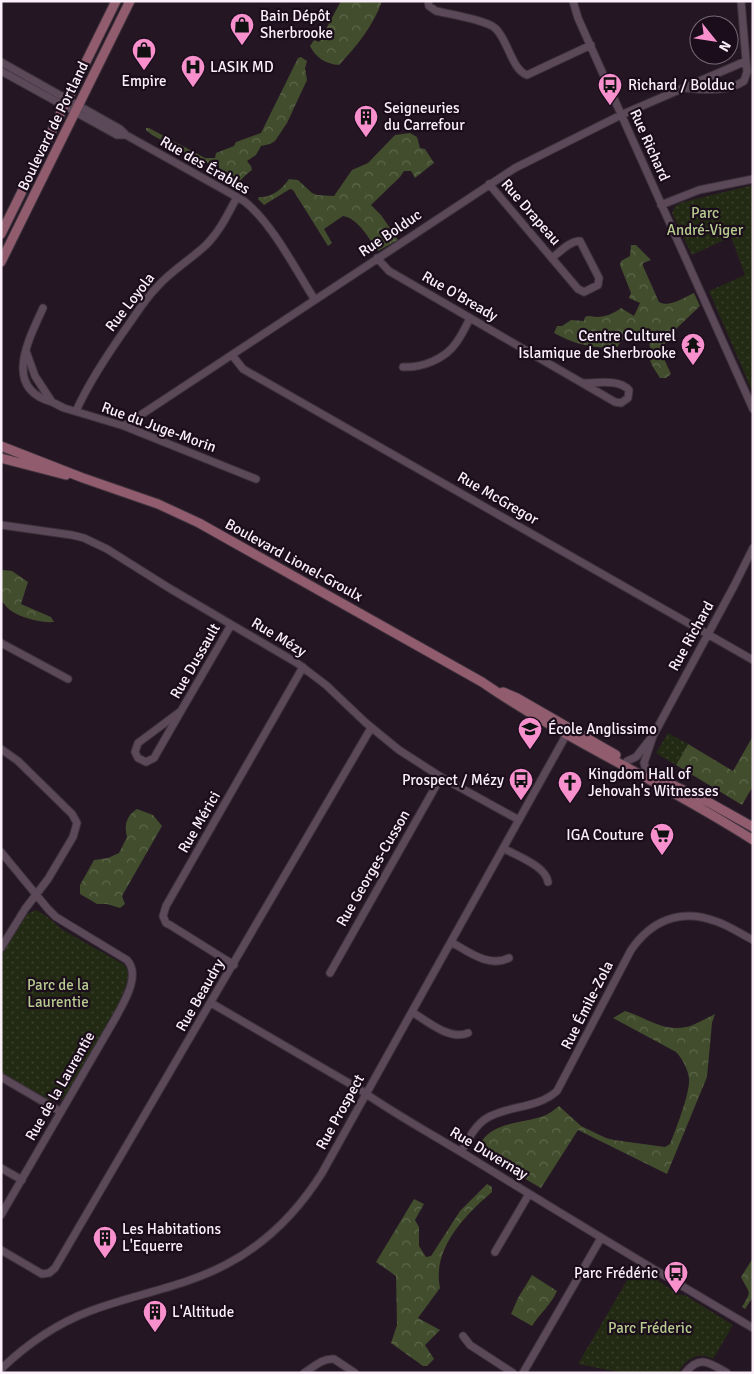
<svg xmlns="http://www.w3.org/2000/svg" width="754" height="1374" viewBox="0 0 754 1374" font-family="Signika,sans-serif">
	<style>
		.forest { fill: url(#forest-crowns) }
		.park { fill: url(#park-dots) }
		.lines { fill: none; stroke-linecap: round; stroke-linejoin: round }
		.minor-casing { stroke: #3d323c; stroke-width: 9 }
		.major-casing { stroke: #3d323c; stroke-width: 11 }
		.minor { stroke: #5b495a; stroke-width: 7 }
		.major { stroke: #915c6d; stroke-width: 9 }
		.labels { text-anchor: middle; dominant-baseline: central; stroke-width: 4.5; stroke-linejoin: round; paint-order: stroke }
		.poi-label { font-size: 15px; fill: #fbf0fa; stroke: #1b0d1b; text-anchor: start }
		.street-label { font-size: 15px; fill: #fbf0fa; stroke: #1b0d1b }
		.park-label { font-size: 15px; fill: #b6cb8f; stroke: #1b0d1b }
	</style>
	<defs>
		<pattern id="forest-crowns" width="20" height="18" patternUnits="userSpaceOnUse" patternTransform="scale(1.25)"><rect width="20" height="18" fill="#414d2c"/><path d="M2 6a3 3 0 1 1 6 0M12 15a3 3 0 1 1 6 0" fill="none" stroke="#5d674c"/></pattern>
		<pattern id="park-dots" width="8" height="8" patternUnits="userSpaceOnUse" patternTransform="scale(1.25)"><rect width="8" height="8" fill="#232a14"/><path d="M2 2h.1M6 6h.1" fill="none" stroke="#393f2b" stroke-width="1.8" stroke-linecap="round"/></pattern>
	</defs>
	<rect width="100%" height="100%" fill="#251624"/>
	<path class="forest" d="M341,1H382C374,25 356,47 339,65C326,64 316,58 310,46L314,40L319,42Z
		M301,57L307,61L305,68L307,80L287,123L275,141L270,144L261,146L256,155L247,161L251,166L252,170C235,182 243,188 219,174V165L201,162L152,135L146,130V128H149L205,158H215L216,153L234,146L236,142L261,133L298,58Z
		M410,133L417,137L420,148L425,149L434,163L415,178L411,171H404L400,177L371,205L381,215L398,240L378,251C369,239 359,219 343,216L324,229L332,243L328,246L293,190L290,189L264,205L258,199L259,197C272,198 282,189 289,179L298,180L312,193L317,195L334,196L352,170L368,163L395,135Z
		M631,245H636L651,260L643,263V266L659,302C669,308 685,297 694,293L700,306L678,327L660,350L671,374L666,378H660C657,373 651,365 650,360C648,346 654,345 642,333C627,332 626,336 617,347C593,349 574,344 554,333L557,326H562L571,320L584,321L585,317C590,315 592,317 597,317C605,317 615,313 621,308L634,316L640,303L629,298L631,293L620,265L621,261L630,256Z
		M3,570L12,571L28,582L21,604L51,617L54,622C42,623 20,618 10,610C7,608 4,603 1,601V572Z
		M753,736V786L742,805L676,765L688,744L733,771Z
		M137,809L153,815L162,826L122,896L125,904L120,908L107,904H97L80,894V885L94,860L108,858L119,853L127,837C124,826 126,816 137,809Z
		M625,1011C645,1017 663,1032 686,1027C696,1025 706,1018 715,1014L712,1023L707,1077L667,1174L578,1130L541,1188L477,1151C487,1120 521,1125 546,1115C550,1113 555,1109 559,1106L581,1126L606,1138L614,1140L665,1147L670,1144C675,1132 690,1093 689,1080C689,1071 682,1058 676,1052L613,1018Z
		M487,1184L492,1187V1192C464,1216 432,1249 440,1288L418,1318L440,1330L425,1345L434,1359L427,1366H423L391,1343L397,1325L396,1276L376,1262L414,1199L424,1204L415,1220L419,1227V1246L426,1257L431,1256L460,1211Z
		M753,1258V1297L745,1309L742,1307C753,1289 749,1294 741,1277Z
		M532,1275L557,1291C551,1305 540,1313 532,1326L511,1314L518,1298Z"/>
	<path class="park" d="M753,185V393L709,291L745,275L731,237L692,255L672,213L675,206L683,202Z
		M668,733L688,744L676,765L656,753Z
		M36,910L45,915L63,930L123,964C126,967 128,969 128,974C128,998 79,1074 65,1098C59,1102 55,1103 48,1100L1,1072V956L27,914Z
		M636,1265L679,1295H685L733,1325L713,1359C698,1351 686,1359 678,1373H623L578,1364Z"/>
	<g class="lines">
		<defs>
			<path id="minor" d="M428,1L429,6L436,11C449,14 486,20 495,28C508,39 511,69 527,75L591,45
				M573,1L578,18L753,409
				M1,62L120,129L126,135L244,201C273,224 295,269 315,300
				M1,71L117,135H126
				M686,88C704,90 728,92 744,81L747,72L741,1
				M489,184L578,289L584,292L598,285L599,278L580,241C570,241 561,251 552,258
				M661,205L699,190L753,179
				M377,258L389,271L615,402L621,403L628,398L629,390C619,379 598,383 584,383
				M26,351L35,376L52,402C2,388 29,339 43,308
				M232,355L243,369L753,660
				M403,367C422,368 445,359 456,343C462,335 466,326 470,318
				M52,402L64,408L124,426L256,479
				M76,411C90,380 109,352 129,324C138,311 146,298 157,287C171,271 190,260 206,245C220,231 228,214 237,197
				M124,426L515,168L621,115L746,61
				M1,525L72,535L84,538L107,549L169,588L297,663L326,685L366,723L399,750L441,777L519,820
				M1,643L68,679
				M181,711L154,758L146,762L138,758L135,752L138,743Z
				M181,711L231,625
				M1,749L18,761L72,814L77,823L73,837L48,879L25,909L1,948
				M627,761L636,757L651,738
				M647,773L644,763L653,736L734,586L753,548
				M503,848C517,856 546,866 548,882
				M1,852L48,909L56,917L127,960C141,975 124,1002 116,1017L1,1215
				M451,942C469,952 489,968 509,958
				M234,965L170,925L166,923L163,916L166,906L303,667
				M330,973L441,777
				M211,1003L359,1089C397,1116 439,1138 479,1163C570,1219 661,1274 753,1328
				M412,1012C427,1021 450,1041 468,1033
				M1,1077L61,1112
				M461,1152C468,1140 475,1125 487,1118C509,1105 537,1109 557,1091L631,950C651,921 680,908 715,921C728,925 741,934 753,940
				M1,1168L22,1180
				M1,1250L42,1274L49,1273L55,1268L371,728
				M495,1252L529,1194
				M463,1336L470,1345L513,1373
				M1,1369C27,1344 56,1324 90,1311C135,1294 184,1287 227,1264C267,1243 298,1211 322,1173L569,730
				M304,1373C314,1367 322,1358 334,1359L355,1373
				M523,1373L601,1238
				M685,1373C700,1354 710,1363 727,1373"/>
			<path id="major" d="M1,234L116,1
				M1,262L130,1
				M1,446L83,478L158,504L199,523L482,682C569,742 665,783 753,840
				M1,458L66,475
				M503,692L517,698L616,755
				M654,776L710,803L753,827"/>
		</defs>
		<use href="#minor" class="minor-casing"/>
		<use href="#major" class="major-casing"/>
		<use href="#minor" class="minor"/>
		<use href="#major" class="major"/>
	</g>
	<defs>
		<symbol id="shop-pin" viewBox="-11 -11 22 30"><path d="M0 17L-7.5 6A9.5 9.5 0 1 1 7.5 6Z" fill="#f790cd" stroke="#1b0d1b"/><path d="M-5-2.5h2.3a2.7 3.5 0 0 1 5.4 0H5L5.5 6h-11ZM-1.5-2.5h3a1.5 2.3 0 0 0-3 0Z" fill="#111"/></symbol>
		<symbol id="hospital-pin" viewBox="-11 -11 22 30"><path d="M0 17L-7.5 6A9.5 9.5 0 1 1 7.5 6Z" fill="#f790cd" stroke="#1b0d1b"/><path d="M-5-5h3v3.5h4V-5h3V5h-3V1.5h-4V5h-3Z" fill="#111"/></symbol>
		<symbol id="bus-pin" viewBox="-11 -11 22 30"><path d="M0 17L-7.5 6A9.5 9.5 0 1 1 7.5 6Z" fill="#f790cd" stroke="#1b0d1b"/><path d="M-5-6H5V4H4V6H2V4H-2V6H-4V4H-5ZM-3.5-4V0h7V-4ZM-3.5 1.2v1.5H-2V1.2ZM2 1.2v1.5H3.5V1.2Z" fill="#111"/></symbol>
		<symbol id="building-pin" viewBox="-11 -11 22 30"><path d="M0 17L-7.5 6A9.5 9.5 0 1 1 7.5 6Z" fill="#f790cd" stroke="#1b0d1b"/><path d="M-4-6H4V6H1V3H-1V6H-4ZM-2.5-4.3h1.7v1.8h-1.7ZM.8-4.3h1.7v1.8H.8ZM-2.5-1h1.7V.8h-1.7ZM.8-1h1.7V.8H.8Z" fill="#111"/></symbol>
		<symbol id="temple-pin" viewBox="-11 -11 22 30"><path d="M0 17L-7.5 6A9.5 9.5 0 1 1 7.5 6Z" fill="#f790cd" stroke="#1b0d1b"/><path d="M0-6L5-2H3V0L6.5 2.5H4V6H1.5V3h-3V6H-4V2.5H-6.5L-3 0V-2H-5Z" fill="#111"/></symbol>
		<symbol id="school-pin" viewBox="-11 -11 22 30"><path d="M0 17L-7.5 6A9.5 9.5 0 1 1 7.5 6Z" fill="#f790cd" stroke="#1b0d1b"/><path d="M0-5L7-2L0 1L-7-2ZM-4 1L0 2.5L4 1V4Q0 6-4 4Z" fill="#111"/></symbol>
		<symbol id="church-pin" viewBox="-11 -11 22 30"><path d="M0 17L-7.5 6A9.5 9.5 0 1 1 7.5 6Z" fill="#f790cd" stroke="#1b0d1b"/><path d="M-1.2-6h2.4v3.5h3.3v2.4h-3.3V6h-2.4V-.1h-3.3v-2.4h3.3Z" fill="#111"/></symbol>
		<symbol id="supermarket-pin" viewBox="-11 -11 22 30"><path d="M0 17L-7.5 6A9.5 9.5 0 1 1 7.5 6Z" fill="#f790cd" stroke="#1b0d1b"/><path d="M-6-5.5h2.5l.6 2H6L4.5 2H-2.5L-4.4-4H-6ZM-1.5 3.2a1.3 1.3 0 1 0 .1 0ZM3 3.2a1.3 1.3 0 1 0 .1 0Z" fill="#111"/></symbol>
	</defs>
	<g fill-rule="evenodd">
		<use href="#shop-pin" x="228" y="11" width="28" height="38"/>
		<use href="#shop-pin" x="130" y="36" width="28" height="38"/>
		<use href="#hospital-pin" x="179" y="53" width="28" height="38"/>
		<use href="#bus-pin" x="596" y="71" width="28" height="38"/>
		<use href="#building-pin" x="352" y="103" width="28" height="38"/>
		<use href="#temple-pin" x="679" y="331" width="28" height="38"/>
		<use href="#school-pin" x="516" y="715" width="28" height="38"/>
		<use href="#bus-pin" x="507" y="766" width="28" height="38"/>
		<use href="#church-pin" x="556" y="769" width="28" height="38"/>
		<use href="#supermarket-pin" x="648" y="821" width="28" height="38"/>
		<use href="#building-pin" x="91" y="1224" width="28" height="38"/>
		<use href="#bus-pin" x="662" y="1259" width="28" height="38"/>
		<use href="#building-pin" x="141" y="1298" width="28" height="38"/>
	</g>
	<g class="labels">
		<g class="poi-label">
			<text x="260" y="16">Bain Dépôt<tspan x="260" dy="17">Sherbrooke</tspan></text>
			<text x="210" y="67">LASIK MD</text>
			<text x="144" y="81" text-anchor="middle">Empire</text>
			<text x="628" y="85">Richard / Bolduc</text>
			<text x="384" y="108">Seigneuries<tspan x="384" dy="17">du Carrefour</tspan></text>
			<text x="676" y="336" text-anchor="end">Centre Culturel<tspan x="676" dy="17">Islamique de Sherbrooke</tspan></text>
			<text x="548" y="729">École Anglissimo</text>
			<text x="588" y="774">Kingdom Hall of<tspan x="588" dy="17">Jehovah's Witnesses</tspan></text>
			<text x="504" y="780" text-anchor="end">Prospect / Mézy</text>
			<text x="644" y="835" text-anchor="end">IGA Couture</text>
			<text x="122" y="1229">Les Habitations<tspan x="122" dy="17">L'Equerre</tspan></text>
			<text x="658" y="1273" text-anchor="end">Parc Frédéric</text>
			<text x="172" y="1312">L'Altitude</text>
		</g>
		<g class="street-label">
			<text transform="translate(53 126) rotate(-64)">Boulevard de Portland</text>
			<text transform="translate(650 145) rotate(66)">Rue Richard</text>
			<text transform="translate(205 165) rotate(30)">Rue des Érables</text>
			<text transform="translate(531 212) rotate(49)">Rue Drapeau</text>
			<text transform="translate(390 233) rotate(-34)">Rue Bolduc</text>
			<text transform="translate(460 296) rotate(30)">Rue O'Bready</text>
			<text transform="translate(130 302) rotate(-52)">Rue Loyola</text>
			<text transform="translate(159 427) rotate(20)">Rue du Juge-Morin</text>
			<text transform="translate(498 498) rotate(30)">Rue McGregor</text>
			<text transform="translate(294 560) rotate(29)">Boulevard Lionel-Groulx</text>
			<text transform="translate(691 636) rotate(-61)">Rue Richard</text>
			<text transform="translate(279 637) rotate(31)">Rue Mézy</text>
			<text transform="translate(195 661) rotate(-60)">Rue Dussault</text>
			<text transform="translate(199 822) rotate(-60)">Rue Mérici</text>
			<text transform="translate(373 868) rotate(-60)">Rue Georges-Cusson</text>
			<text transform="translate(200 995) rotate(-60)">Rue Beaudry</text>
			<text transform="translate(587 1005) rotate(-63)">Rue Émile-Zola</text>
			<text transform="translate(60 1086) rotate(-60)">Rue de la Laurentie</text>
			<text transform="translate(340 1112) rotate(-61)">Rue Prospect</text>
			<text transform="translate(489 1153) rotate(31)">Rue Duvernay</text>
		</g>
		<g class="park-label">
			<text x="705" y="213">Parc<tspan x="705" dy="17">André-Viger</tspan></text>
			<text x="58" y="985">Parc de la<tspan x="58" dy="17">Laurentie</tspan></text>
			<text x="650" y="1328">Parc Fréderic</text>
		</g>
	</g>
	<rect width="754" height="1374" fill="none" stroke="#fbf0fa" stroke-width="5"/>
	<g transform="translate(714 40) rotate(120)"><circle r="24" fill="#1b0d1b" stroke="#756874"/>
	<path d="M0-4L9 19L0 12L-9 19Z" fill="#f790cd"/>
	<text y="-8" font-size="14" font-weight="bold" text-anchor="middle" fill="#fbf0fa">N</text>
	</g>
</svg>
